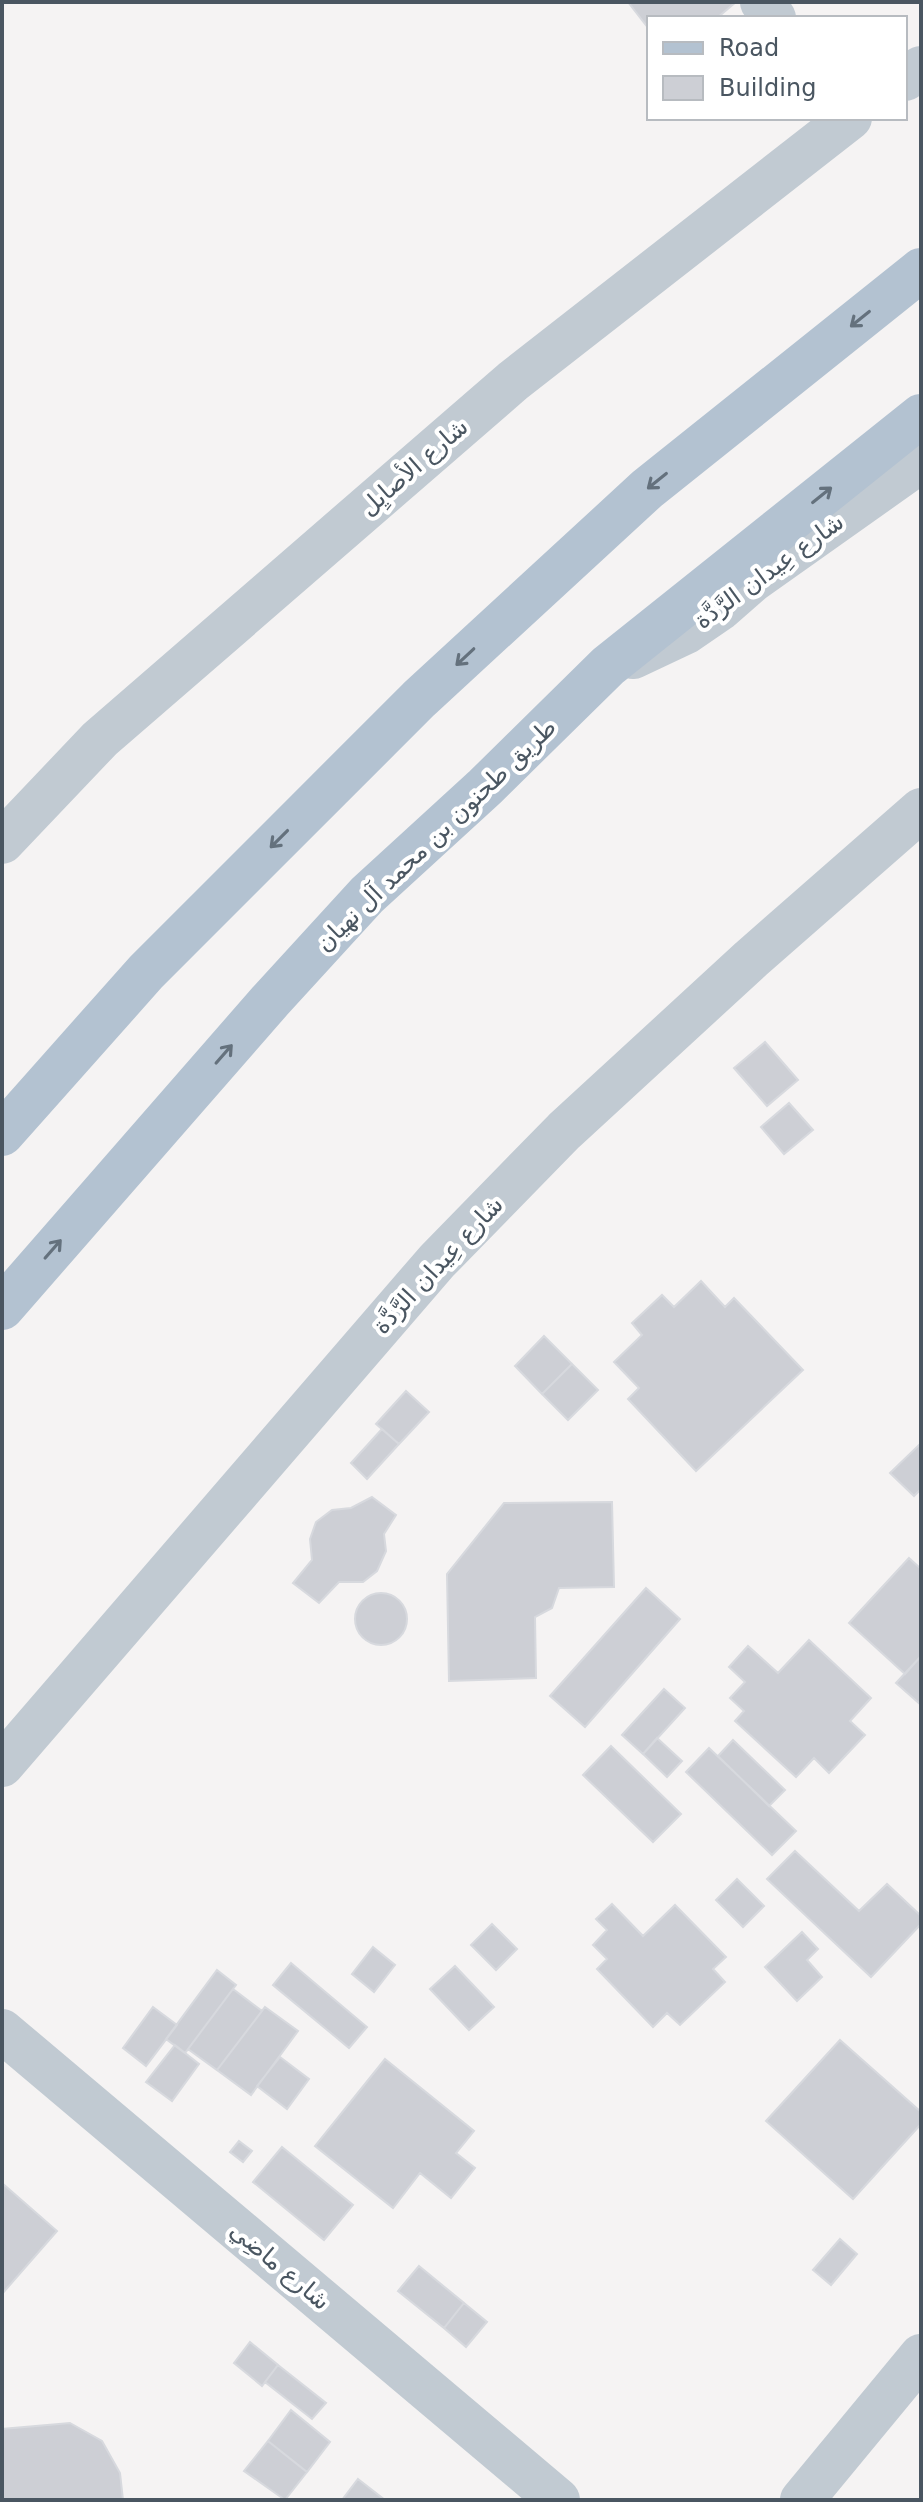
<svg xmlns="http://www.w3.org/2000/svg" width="923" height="2502" viewBox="0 0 923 2502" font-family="'DejaVu Sans','Noto Naskh Arabic',sans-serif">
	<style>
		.building { fill: #cdcfd5; stroke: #d7d9de; stroke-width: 2 }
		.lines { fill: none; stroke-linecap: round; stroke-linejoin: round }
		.minor { stroke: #c1cad2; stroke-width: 44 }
		.major { stroke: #b3c2d1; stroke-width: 44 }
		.oneway { stroke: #64717d }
		.labels { text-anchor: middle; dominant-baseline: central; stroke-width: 8; stroke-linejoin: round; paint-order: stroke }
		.street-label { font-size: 24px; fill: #4a5661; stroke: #fff }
	</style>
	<rect width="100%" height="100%" fill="#f5f3f3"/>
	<path class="building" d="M628,2H736L717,18H649V29Z
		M765,1042L798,1080L767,1106L734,1068Z
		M789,1103L813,1130L784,1154L761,1127Z
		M701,1281L725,1307L734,1298L803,1370L696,1471L628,1399L639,1388L614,1362L642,1335L632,1323L662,1295L674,1307Z
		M544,1336L572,1364L542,1394L515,1366Z
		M572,1364L598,1390L568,1420L542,1394Z
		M406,1391L429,1412L399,1444L376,1424Z
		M382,1429L399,1444L367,1479L351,1463Z
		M921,1443V1489L914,1496L890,1473Z
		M372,1497L396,1515L384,1534L386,1551L377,1571L363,1582H339L319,1603L293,1583L312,1560L310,1539L316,1522L332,1510L351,1508Z
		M612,1502L614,1587L559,1588L552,1608L535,1617L536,1678L449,1681L447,1574L504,1503Z
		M909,1558L921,1569V1656L905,1674L849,1623Z
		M646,1588L680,1619L585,1727L550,1696Z
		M355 1619a26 26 0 1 1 52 0a26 26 0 1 1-52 0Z
		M809,1640L871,1698L850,1721L865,1735L829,1773L814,1758L796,1777L735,1721L744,1711L730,1698L745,1682L729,1667L748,1646L778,1673Z
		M921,1656V1705L896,1683Z
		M664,1689L685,1708L643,1754L622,1735Z
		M657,1738L682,1761L667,1777L643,1754Z
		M733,1740L785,1790L769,1806L718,1756Z
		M611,1746L681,1814L653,1842L583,1775Z
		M709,1748L796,1831L772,1855L686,1772Z
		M795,1851L859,1911L887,1884L921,1916V1924L871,1977L767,1879Z
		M737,1879L764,1906L743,1927L716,1900Z
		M612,1904L643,1936L675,1905L726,1957L713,1969L725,1982L680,2025L667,2013L653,2027L597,1969L607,1959L593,1945L607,1930L596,1919Z
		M492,1924L517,1949L496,1970L471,1945Z
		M802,1932L818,1949L807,1960L822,1977L797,2001L765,1967Z
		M373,1947L395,1965L374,1992L352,1974Z
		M291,1963L367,2027L349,2048L273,1985Z
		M455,1966L494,2007L469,2030L430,1989Z
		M217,1970L236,1985L185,2053L166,2039Z
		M233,1989L262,2011L217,2070L188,2049Z
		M153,2007L177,2025L146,2066L123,2048Z
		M265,2007L298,2031L251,2095L217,2070Z
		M840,2040L921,2112V2124L853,2199L766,2121Z
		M175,2045L199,2064L172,2101L146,2082Z
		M280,2057L309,2079L287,2109L257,2086Z
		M385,2059L474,2131L456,2153L475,2168L451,2198L420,2173L393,2208L315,2146Z
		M239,2141L252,2151L243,2162L230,2152Z
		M282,2147L353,2205L324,2240L253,2182Z
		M2,2183L57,2231L2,2294Z
		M840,2239L857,2254L831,2285L813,2270Z
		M419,2266L464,2303L444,2328L398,2291Z
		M464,2303L487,2322L466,2347L444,2328Z
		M250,2342L278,2365L262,2386L234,2363Z
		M278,2365L326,2403L312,2419L265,2382Z
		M291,2410L330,2442L307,2472L268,2441Z
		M70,2423L102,2441L120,2473L123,2500H2V2429Z
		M268,2441L307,2472L285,2500L244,2471Z
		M358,2479L385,2500H342Z"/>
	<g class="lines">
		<path class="minor" d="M762,2L774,18
			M905,79L921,68
			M633,657L686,632L721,608L753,580L921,461
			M2,842L100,739L513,381L850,118
			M2,1765L437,1261L564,1131L751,959L921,810
			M2,2031L558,2500
			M802,2500L921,2356"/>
		<path class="major" d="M2,1134L146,972L419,699L647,489L921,270
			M2,1308L270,1001L367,895L485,787L608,666L921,416"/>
	</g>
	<defs><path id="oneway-shaft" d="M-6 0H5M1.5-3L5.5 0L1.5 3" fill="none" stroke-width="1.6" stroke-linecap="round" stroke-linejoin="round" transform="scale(2)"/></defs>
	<g class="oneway">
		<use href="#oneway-shaft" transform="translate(860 319) rotate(141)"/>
		<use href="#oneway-shaft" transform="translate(657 481) rotate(141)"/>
		<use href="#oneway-shaft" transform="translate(822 495) rotate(-39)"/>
		<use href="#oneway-shaft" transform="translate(465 657) rotate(137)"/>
		<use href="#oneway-shaft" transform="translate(279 839) rotate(135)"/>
		<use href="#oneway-shaft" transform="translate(224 1054) rotate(-49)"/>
		<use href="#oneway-shaft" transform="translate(53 1249) rotate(-49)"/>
	</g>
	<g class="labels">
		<g class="street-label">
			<text transform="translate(414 467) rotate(-41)">شارع الأصايِل</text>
			<text transform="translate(769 571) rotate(-36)">شارع عِيدان الرَّدَّة</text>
			<text transform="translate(436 835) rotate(-44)">طريق طحنون بن محمد آل نهيان</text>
			<text transform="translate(438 1265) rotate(-47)">شارع عِيدان الرَّدَّة</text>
			<text transform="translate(280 2266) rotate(40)">شارع ماضِي</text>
		</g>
	</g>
	<rect width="923" height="2502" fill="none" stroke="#4a5661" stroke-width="8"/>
	<rect x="647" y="16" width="260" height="104" fill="#ffffff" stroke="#b7bbc0" stroke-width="2"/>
	<rect x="663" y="42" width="40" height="12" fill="#b3c2d1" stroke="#b7bbc0" stroke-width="2"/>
	<text x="719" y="56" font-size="24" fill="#4a5661">Road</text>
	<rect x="663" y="76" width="40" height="24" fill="#cdcfd5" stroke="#b7bbc0" stroke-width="2"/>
	<text x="719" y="96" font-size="24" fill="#4a5661">Building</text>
</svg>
